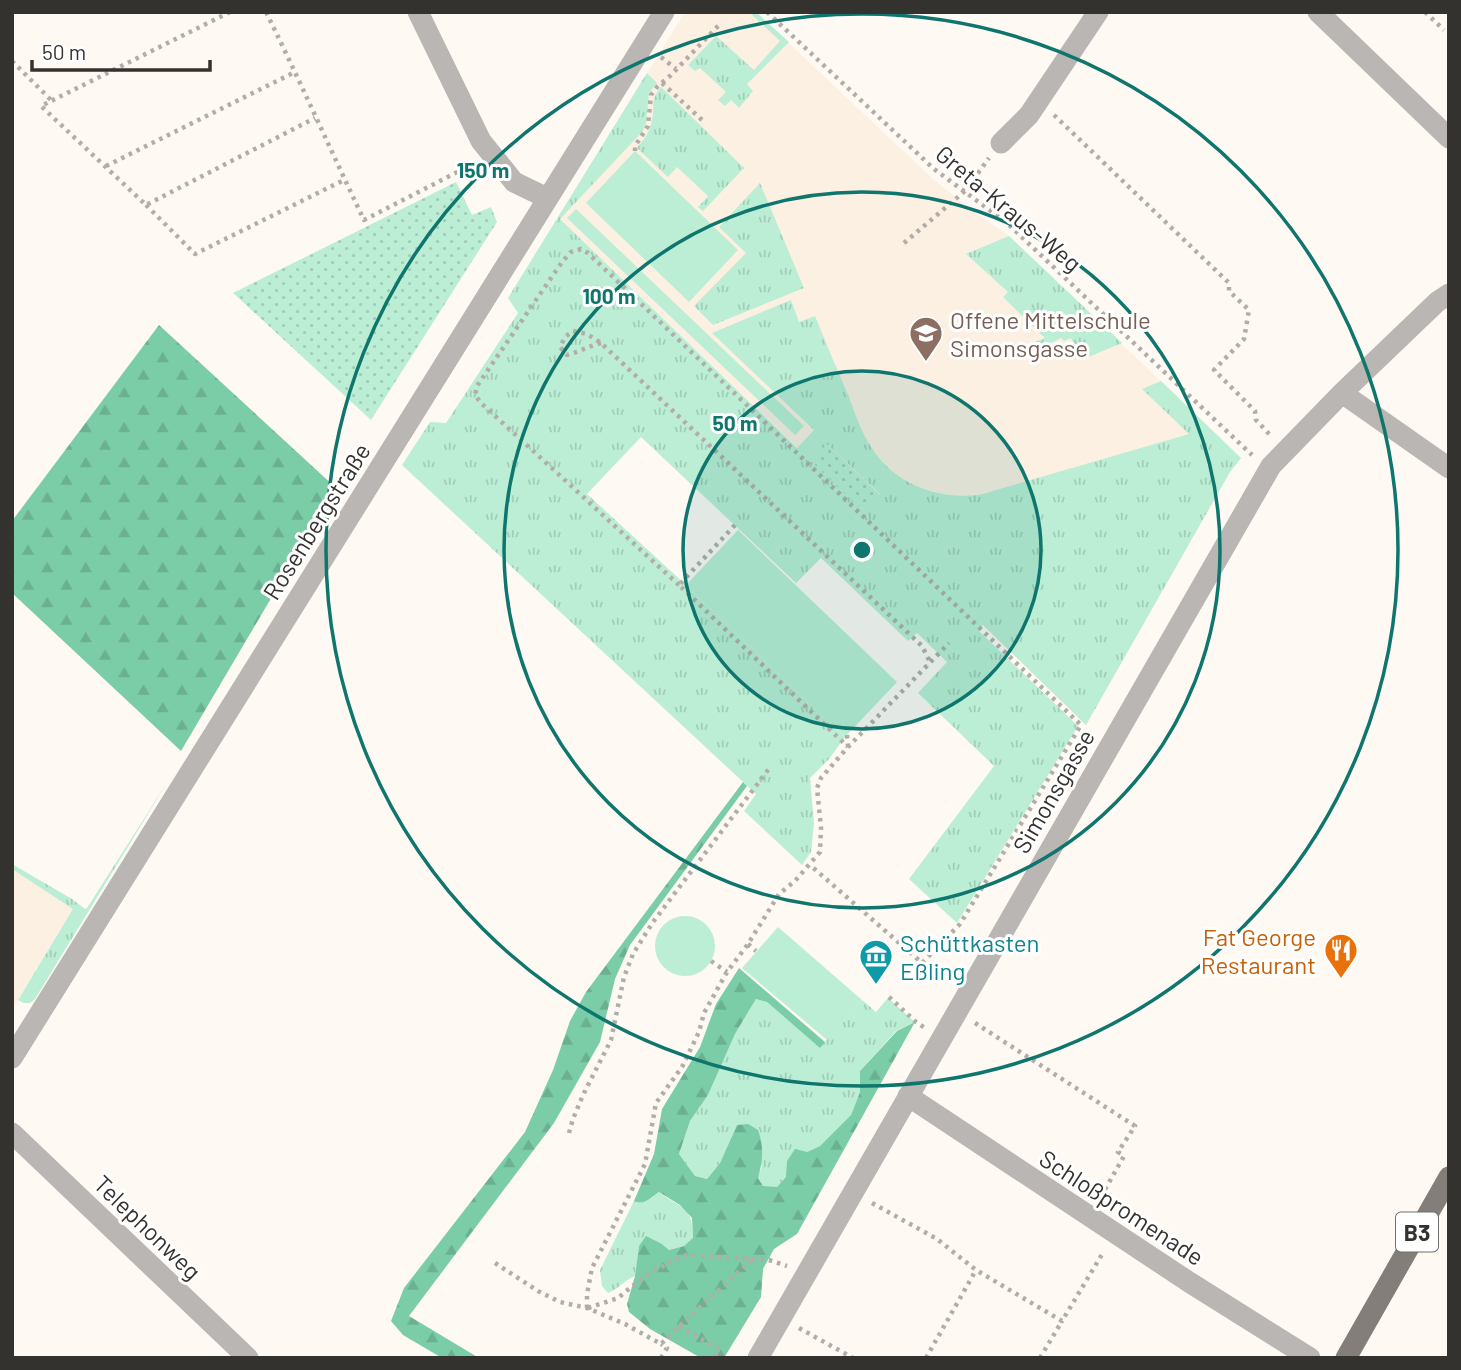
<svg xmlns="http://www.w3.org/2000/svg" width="1461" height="1370" viewBox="0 0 1461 1370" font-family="Barlow,sans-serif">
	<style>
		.built { fill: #fcf0e3 }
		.grass { fill: url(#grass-tufts); fill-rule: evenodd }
		.forest { fill: url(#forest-firs) }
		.park { fill: url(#park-dots) }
		.pitch { fill: #bbeed5 }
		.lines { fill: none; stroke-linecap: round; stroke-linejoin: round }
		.path { stroke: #b2ada9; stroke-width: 4.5; stroke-dasharray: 3.5 5; stroke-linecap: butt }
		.minor { stroke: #b9b6b3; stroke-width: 21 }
		.major { stroke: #837e79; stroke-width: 21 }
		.ring { fill: none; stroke: #0f766e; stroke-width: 3.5 }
		.labels { text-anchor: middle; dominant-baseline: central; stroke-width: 6; stroke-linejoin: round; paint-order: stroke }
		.shield { fill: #fff; stroke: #71706d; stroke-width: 2 }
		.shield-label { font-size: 23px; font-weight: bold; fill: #34322f }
		.street-label { font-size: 24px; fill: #34322f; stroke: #fff }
		.education-label { font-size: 24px; fill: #785e54; stroke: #fff; text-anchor: start }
		.food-label { font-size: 24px; fill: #c56008; stroke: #fff; text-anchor: end }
		.culture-label { font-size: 24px; fill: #0d838f; stroke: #fff; text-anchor: start }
		.centre { fill: #0f766e; stroke: #fff; stroke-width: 3.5 }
		.ring-label { font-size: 21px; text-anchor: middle; font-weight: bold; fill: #0f766e; stroke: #fff; stroke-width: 6; stroke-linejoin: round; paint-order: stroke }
	</style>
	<defs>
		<pattern id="grass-tufts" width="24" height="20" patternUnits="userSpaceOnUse" patternTransform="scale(1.75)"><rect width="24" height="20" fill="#bbeed5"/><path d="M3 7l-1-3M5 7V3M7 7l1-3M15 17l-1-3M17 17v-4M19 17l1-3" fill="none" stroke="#a1cdb7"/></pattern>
		<pattern id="forest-firs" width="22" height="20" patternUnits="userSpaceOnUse" patternTransform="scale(1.75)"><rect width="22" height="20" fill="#7bcda8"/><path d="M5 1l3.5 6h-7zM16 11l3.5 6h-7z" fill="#6bb091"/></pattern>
		<pattern id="park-dots" width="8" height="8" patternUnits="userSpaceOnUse" patternTransform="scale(1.75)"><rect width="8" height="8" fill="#bbeed5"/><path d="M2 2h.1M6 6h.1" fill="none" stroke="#a1cdb7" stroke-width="1.8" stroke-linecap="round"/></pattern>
	</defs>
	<rect width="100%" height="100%" fill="#fff9f4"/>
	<path class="built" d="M685,12H756L933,179L977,214L1009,236L1241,458L1230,472L1086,725L558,217Z
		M12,869L74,908L12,1009Z"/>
	<path class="grass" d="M749,12H756L789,42L747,84L753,91L739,108L731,100L725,106L718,100L726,92L700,68L695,71L688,65L716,36L754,70L780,41Z
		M647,73L657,83L649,93L646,123L643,131L560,219L797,448L814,430L712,333L791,300L799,322L815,316C826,343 837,369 848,395C854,410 859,426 867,440C889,482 934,500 979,495L1189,434L1142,389L1161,381L1241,458L1230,472L1086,725L983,625L978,630L1078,726L957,923L909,879L994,766L918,693L947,662L917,633L908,641L821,558L796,583L641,437L587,494L686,585L845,737L829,759L810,778L814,823L811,852L802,865L744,811L756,794L402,465L430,422L446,423L518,313L508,298ZM828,445L880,494L864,511L812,461Z
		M661,87L744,168L703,211L698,207L708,196L677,167L668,177L637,148C643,140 649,134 651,124C656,108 649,101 661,87Z
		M760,183L804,288L713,325L694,306L746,253L719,227Z
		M1009,236L1122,343L1081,360L1071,338L1064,341L1061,338L1030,354L1022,347L1045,338L1003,297L1008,292L966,254Z
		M168,781L35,999C29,1005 25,1004 18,1000L73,909L12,869V864L72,899L85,909L87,908Z
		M888,998L915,1022L896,1031L860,1071V1092L851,1115L820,1146L787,1161V1177L777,1187H763L758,1177L762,1166L737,1125L720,1163L707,1179L695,1176L679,1154L690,1121L708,1095L735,1034L756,999L767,1002L820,1047L862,1000L876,1012Z
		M659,1192C684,1211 692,1204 693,1239L684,1246L669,1250L662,1244L639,1246L635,1276C625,1280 618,1289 608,1293L602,1286L600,1270L634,1201C644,1206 652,1198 659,1192Z"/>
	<path class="forest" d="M159,325L336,488L181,751L12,593V521Z
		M743,782L747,786L630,945L615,979L600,1042L554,1123L409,1316L479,1358H442L403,1335L391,1321L404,1288L525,1132L553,1070L570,1021L586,992Z
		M739,968L825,1042L820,1048L767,1002L756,999L735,1034L708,1095L690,1121L679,1154L695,1176L707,1179L720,1163L737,1125L748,1124L758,1130C764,1146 763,1161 758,1178L763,1186L777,1187L786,1177L787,1161L795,1149L807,1152L820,1146L851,1115L860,1092V1071L897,1031L915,1022L797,1234L774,1249L763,1269L761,1297L724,1358H701L650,1329L629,1312L627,1304L635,1276L639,1246L646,1236L662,1244L669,1250L684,1246L693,1238L692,1218L680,1205L659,1192C652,1197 644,1206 634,1201L654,1154L662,1109L700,1047L716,1004Z"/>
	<path class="park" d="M456,182L472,215L491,207L497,222L371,420L233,293Z
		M827,444L880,495L864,512L811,461Z"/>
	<path class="pitch" d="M635,151L738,250L689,302L586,203Z
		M576,209L804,426L795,435L567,218Z
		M738,530L897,682L845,737L686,585Z
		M655 946a30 30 0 1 1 60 0a30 30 0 1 1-60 0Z
		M778,927L862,1000L827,1040L742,968Z"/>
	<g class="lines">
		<path class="path" d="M230,12L41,106L146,205L315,118
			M266,12C300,81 331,151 364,220L473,164
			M767,12L934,169L1007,223L1252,455
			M1425,12L1444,30
			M661,57L676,69
			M12,61L52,101
			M662,83L702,120
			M1054,115L1229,283V291L1249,310L1244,339L1214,370L1255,411L1256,420L1271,436
			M635,151V146L648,126L651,95L657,87L670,76L719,25
			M106,166L295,72
			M146,205L195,254L344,180
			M904,243L965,191L989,158
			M601,343C589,346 579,352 567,355L560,347L565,337L573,331L587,334L601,343L922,646L929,660L927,665
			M735,525L679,585L848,747
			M679,585L481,403L475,395L477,386L562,262L571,252L581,249L588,253L1081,725L960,924L922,963L810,865
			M847,735L848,746
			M748,944L756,951
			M711,961L727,972
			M889,997L916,1022L925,1028
			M975,1023L1135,1126L1118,1152L1124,1156L1099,1200
			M569,1133L573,1119L583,1095L611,1040L624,977L633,954L653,922L771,766
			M872,1203L937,1239L976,1270L1062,1321L1104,1251
			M495,1263L538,1291L560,1302L587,1308L625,1324L661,1344L679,1326L754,1258
			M587,1308V1294L592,1268L645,1164L656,1103L682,1067L699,1032L704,1013L727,972L748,944L779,894L795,881L820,852L821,828L817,788L821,778L848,747L949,643
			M588,1308L618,1298L631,1287L655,1270L686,1255L769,1260L787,1266
			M679,1326L719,1349L714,1358
			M799,1328L853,1358
			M661,1358L667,1348L661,1344
			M926,1358L976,1270
			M1040,1358L1062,1321"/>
		<path class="minor" d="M418,12L481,141L514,182L547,198
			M1318,12L1449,138
			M1001,143L1029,115L1098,12
			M1342,393L1449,468
			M12,1058L664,12
			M908,1096L1189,1282L1310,1358
			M12,1133L248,1358
			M758,1358L1271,466L1342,393L1437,302L1449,294"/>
		<path class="major" d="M1346,1358L1449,1177"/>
	</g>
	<circle cx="862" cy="550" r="179" fill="#0f766e" fill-opacity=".12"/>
	<g class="ring">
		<circle cx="862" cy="550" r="179"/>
		<circle cx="862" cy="550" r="358"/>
		<circle cx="862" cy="550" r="536"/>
	</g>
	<defs>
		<symbol id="school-pin" viewBox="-11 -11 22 30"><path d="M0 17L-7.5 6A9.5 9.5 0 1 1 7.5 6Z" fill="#8d6e63" stroke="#fff"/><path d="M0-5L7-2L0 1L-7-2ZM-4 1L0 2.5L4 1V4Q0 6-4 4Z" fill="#fff"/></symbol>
		<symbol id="restaurant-pin" viewBox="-11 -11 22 30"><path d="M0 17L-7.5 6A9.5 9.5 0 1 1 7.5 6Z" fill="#e8710a" stroke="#fff"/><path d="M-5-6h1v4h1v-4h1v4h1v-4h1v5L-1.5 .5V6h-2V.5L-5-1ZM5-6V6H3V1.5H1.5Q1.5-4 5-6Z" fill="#fff"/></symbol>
		<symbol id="museum-pin" viewBox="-11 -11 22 30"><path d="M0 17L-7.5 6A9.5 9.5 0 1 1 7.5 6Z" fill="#0f9aa8" stroke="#fff"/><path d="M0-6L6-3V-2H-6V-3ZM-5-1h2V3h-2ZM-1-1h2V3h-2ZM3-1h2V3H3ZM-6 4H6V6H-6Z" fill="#fff"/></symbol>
	</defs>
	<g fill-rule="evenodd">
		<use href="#school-pin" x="907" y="314" width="38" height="52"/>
		<use href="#restaurant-pin" x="1322" y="931" width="38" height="52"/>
		<use href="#museum-pin" x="857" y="937" width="38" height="52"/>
	</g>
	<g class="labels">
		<rect class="shield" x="1396" y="1212.5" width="42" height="39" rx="5"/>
		<g class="shield-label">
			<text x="1417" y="1232">B3</text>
		</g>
		<g class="street-label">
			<text transform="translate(1009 208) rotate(40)">Greta-Kraus-Weg</text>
			<text transform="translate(316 521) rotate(-58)">Rosenbergstraße</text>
			<text transform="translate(1053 791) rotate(-60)">Simonsgasse</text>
			<text transform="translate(1122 1207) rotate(33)">Schloßpromenade</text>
			<text transform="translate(148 1227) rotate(44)">Telephonweg</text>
		</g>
		<g class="education-label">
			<text x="950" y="319">Offene Mittelschule<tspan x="950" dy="28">Simonsgasse</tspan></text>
		</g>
		<g class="food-label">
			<text x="1316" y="936">Fat George<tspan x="1316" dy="28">Restaurant</tspan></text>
		</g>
		<g class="culture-label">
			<text x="900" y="942">Schüttkasten<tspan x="900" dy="28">Eßling</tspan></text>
		</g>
	</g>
	<circle cx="862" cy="550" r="10" class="centre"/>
	<g class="ring-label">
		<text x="483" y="178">150 m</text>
		<text x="609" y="304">100 m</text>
		<text x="735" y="431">50 m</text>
	</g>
	<rect width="1461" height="1370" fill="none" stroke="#34322f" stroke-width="28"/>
	<path d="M32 60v10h178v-10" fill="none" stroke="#34322f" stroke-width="3.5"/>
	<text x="42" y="60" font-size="21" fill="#34322f" stroke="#ffffff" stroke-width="5" paint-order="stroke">50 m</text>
</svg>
